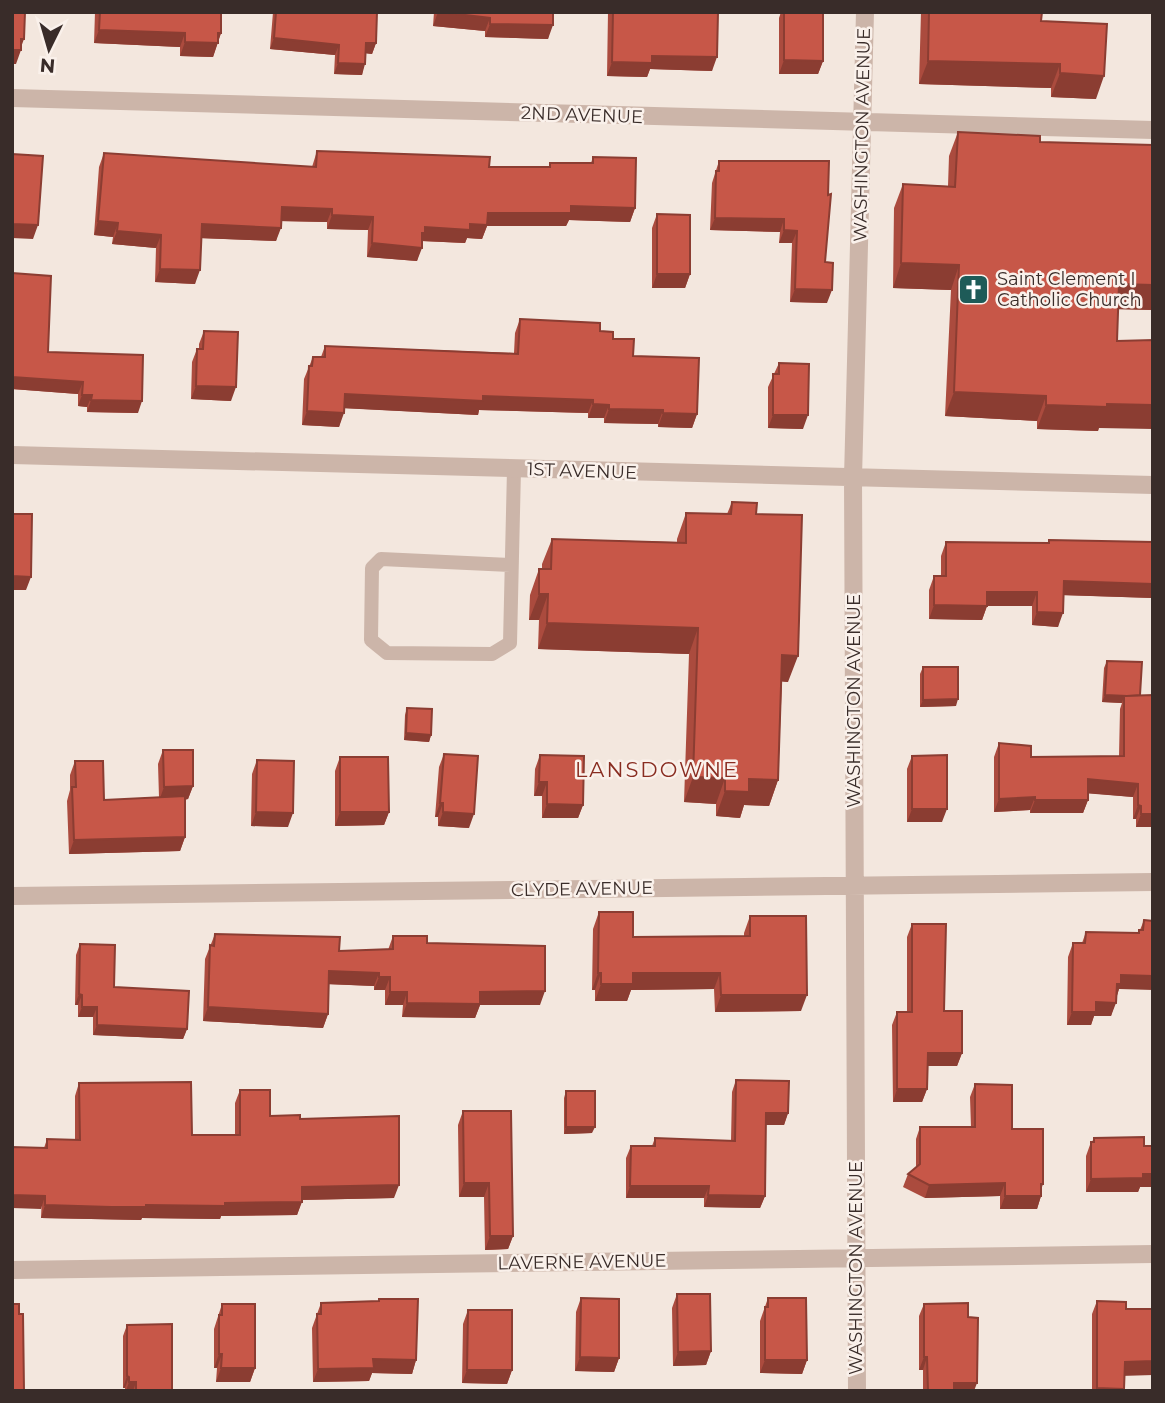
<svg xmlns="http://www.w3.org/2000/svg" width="1165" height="1403" viewBox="0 0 1165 1403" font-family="Montserrat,sans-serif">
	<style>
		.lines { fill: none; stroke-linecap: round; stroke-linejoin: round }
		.service { stroke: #ccb5a9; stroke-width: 14 }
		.minor { stroke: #ccb5a9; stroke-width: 18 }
		.wall { fill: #ab4b3e }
		.shaded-wall { fill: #8b3d32 }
		.building { fill: #c75748; stroke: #8b3d32; stroke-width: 2 }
		.labels { text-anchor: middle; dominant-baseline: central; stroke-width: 5; stroke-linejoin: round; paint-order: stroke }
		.street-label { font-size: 18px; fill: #392c29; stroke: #faf1eb }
		.poi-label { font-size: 18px; fill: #392c29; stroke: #faf1eb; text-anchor: start }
		.quarter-label { font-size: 21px; letter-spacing: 2px; fill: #892d21; stroke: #faf1eb }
	</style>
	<rect width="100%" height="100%" fill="#f3e7de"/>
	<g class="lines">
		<path class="service" d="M511,565L381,559L372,568L371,640L387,653L492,654L510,643L514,469"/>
		<path class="minor" d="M12,98L1153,130
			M12,455L1153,485
			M12,896L1153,882
			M12,1270L1153,1254
			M857,1391L853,478L865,12"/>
	</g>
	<path class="wall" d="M95,12H221V33L213,57L180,56V47L94,43Z
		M273,12H377L376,43L372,54L366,53L362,75L334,74L335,55L270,49Z
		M434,12H553L548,39L485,37V31L433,26Z
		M608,12H718L712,71L650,69L647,77L607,76Z
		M781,12H823V61L818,74H779V18Z
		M921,12H1042L1041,21L1096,99L1051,97V88L919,84Z
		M958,132L1040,142L1153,145V310L1118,309L1098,431L1037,429V421L945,416L951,290L893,288L894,208L903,184L948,186L949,156Z
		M317,151L489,167H549L550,163H591L593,157L635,208L630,222L569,220L566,226H487L482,239L467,238L465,243L422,241L417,261L367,257L368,230L327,229V222L281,221L276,241L201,238L195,284L155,282L156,248L112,244L113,237L94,235L99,167L104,153L312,167Z
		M719,161H829L825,262L827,303L790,302L792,243H779L780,232L710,230L712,183Z
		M657,214L690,274L685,288H652V228Z
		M12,273L48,352L138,413L87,412V407L78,406V394L12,389Z
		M520,319L600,331L613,339L697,414L692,428L658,427V424L604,423V418H588V413L479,410L478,415L344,408L339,427L302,425L304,379L313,357H321L325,346L514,353L515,333Z
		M204,331L231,401L191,399L192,362L197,349H199V344Z
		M779,363L803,429L768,428V387Z
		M732,502L756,514L788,682L782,681L778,780L769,806L744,805L740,818L716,816V804L684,802L689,654L538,649L539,620H529L530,595L539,569H542V564L552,539L677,542V539L686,513L727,514Z
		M1049,540L1153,542V598L1063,595L1058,627L1032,625V606H987L982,620L929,619V590L934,576H941V556L946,542L1048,543Z
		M1107,661L1140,695H1153V827H1136V819H1133V797L1088,793V800L1083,813H1030V810L994,812V757L999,743L1031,757L1119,756L1120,709L1122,703L1102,702L1104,668Z
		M923,667L956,706L920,707V674Z
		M407,708L431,735L429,742L404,740L405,715Z
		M163,750L193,786L188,799L185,800V837L180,851L69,854L67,801L70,790V775L75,761L104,800L159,797L158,764Z
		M444,754L469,828L438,826V817H435L439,767Z
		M540,755L583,805L578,818H542V796H534L535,769Z
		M912,756L942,822H907V769Z
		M340,757L389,812L384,825L335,826V771Z
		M257,760L288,827L251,826L252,774Z
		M599,912L633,937L744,936V933L750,916L801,1011L715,1012L714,989L631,990L627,1001H595V990H592L593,929Z
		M1144,920L1153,921L1119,989L1111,1016H1094L1091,1025H1067L1068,957L1073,943H1082L1086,932L1138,933L1139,930H1140Z
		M912,924L944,1011L962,1053L957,1066H928L927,1089L922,1102H893L892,1025L897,1012H907V937Z
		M215,934L339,951L388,950L393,936L427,943L540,1005H480L475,1018L402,1017L403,1005H385V990H374V986L328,984V1014L323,1028L203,1021L205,959Z
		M80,944L114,987L187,1029L183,1039L93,1035V1017H78V1005H75L76,955Z
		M736,1080L788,1113L784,1125H766L765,1196L760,1208L704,1207V1198H626V1158L631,1146H652L655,1138L731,1141L732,1092Z
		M79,1083L192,1135H235V1103L240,1090L270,1116L300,1119L394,1198L302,1200L297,1215L221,1216L220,1219L142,1218L141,1220L41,1218L44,1148L47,1139L75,1140V1096Z
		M975,1084L1012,1129L1041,1189V1196L1037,1209H1000V1196L925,1198L903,1187L908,1174L916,1168V1139L920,1127H971L970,1097Z
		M566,1091L592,1133L564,1134V1098Z
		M463,1111L513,1236L508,1249L485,1250L484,1197H459L458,1125Z
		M1094,1138L1144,1146L1140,1187L1138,1192H1086V1156L1091,1142H1092Z
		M677,1294L711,1351L706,1365L673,1366L672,1308Z
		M581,1298L619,1358L614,1372L575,1371L576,1312Z
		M768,1298L807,1360L802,1374L760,1373V1321Z
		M379,1299L416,1360L412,1374L372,1373L369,1381L313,1382L312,1328L321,1303L378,1301Z
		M1097,1301L1124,1376L1123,1391H1092V1314Z
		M222,1304L255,1368L250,1382H216L217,1368H214V1329Z
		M924,1304L968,1317L974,1391H923V1370H919V1316Z
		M468,1310L512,1370L507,1384L462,1383L463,1324Z
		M127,1325L172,1391H125V1388H123V1336Z"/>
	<path class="shaded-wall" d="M438,12L490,18L485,31L433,26Z
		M490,24L553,25L548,39L485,37Z
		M99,30L185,33L180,47L94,43Z
		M218,33H221L213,57L180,56L185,42Z
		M274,38L339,45L335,55L270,49Z
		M21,39H24L20,50H21L16,64H12V50Z
		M366,43H376L372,54L362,53Z
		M652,56L717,57L712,71L650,69L647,77L607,76L612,62Z
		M784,60L823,61L818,74H779Z
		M928,61L1060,64L1051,88L919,84Z
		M338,63L365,64L362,75L334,74Z
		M1060,73L1104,76L1096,99L1051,97Z
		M571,206L635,208L630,222L569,220L566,226H487L482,239L467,238L465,243L422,241L417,246L425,227L470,224L488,213Z
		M282,207L332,209L327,222L277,221Z
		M332,215L373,217L368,230L327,229Z
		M715,218L784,219L780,232L710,230Z
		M98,221L118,223L113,237L94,235Z
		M12,224L38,225L33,239L12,238Z
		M202,224L281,228L276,241L197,238Z
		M784,230L797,231L792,243H779Z
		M117,231L161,235L156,248L112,244Z
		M372,243L422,248L417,261L367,257Z
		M901,263L959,265L951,290L893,288Z
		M160,269L200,270L195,284L155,282Z
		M657,274H690L685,288H652Z
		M1119,284L1153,285V310L1110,309Z
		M795,289L832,290L827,303L790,302Z
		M12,377L83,382L78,394L12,389Z
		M196,386L236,387L231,401L191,399Z
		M954,392L1046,396L1037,421L945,416Z
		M345,394L483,396L593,400L588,413L479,410L478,415L340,408Z
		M82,395H92L87,407L78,406Z
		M91,400L142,401L138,413L87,412Z
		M593,404L609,405L604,418H588Z
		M1107,404L1153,405V429L1099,428L1098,431L1037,429L1046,405Z
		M609,409L663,410L658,424L604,423Z
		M307,411L344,413L339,427L302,425Z
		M663,413L697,414L692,428L658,427Z
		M773,415H808L803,429L768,428Z
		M12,576L31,577L26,590H12Z
		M1064,581L1153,584V598L1059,595Z
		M987,592H1037L1032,606H982Z
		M539,594H548L539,620H529Z
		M934,605L987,606L982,620L929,619Z
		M1037,612L1063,613L1058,627L1032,625Z
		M547,623L698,628L689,654L538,649Z
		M782,655L798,656L788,682L773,681Z
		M1105,695L1124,696L1122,703L1102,702Z
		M958,699L956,706L920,707L923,700Z
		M406,733L431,735L429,742L404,740Z
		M693,777L725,778L716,804L684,802Z
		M749,779L778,780L769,806L744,805L740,818L716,816L725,791Z
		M1088,779L1138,784L1133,797L1083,793Z
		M539,782H547L542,796H534Z
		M193,786L188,799L159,801L164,787Z
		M1035,797L1030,810L994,812L999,799Z
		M1035,800H1088L1083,813H1030Z
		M440,803H443L438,817H435Z
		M547,804L583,805L578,818H542Z
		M1138,805L1141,806L1136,819H1133Z
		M912,809H947L942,822H907Z
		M256,812L293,813L288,827L251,826Z
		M340,812H389L384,825L335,826Z
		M443,812L474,814L469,828L438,826Z
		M1141,814H1153V827H1136Z
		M185,837L180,851L69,854L74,840Z
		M329,971L379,973L374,986L324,984Z
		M598,973H601L595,990H592Z
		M633,973H720L714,989L631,990L627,1001H595L601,984Z
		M1121,975L1153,976V990L1119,989L1116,998H1112Z
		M379,977H390L385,990H374Z
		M545,991L540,1005H480L475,1018L402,1017L407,1003L480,992Z
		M390,992H407L403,1005H385Z
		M79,994L82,995L78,1005H75Z
		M721,995H807L801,1011L715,1012Z
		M1096,1002L1116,1003L1111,1016H1094L1091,1025H1067L1072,1012Z
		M82,1007H97L93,1017H78Z
		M208,1007L328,1014L323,1028L203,1021Z
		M97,1025L187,1029L183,1039L93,1035Z
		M928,1053H962L957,1066H923Z
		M897,1089H927L922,1102H893Z
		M766,1113H788L784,1125H762Z
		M566,1127H595L592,1133L564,1134Z
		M1143,1174H1153V1187H1140L1138,1192H1086L1091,1179Z
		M464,1183H489L484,1197H459Z
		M1005,1183L1000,1196L925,1198L929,1185Z
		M1043,1184L1039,1196H1041L1037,1209H1000L1005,1196Z
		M399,1185L394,1198L297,1200L302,1187Z
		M630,1186H709L704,1198H626Z
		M12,1195L45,1196L41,1209L12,1208Z
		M708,1195L765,1196L760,1208L704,1207Z
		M302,1202L297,1215L221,1216L220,1219L142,1218L141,1220L41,1218L45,1205H146Z
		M490,1236H513L508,1249L485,1250Z
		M711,1351L706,1365L673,1366L678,1352Z
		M219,1354H222L217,1368H214Z
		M580,1357L619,1358L614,1372L575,1371Z
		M924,1357H927L923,1370H919Z
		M373,1359L416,1360L412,1374L372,1373L369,1381L313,1382L318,1369Z
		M765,1360H807L802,1374L760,1373Z
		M1153,1361V1375L1120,1376L1125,1362Z
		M221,1368H255L250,1382H216Z
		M467,1370H512L507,1384L462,1383Z
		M127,1376L129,1377L125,1388H123Z
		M129,1382H136L133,1391H126Z
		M954,1383H977L974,1391H951Z
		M1097,1388L1124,1389L1123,1391H1096Z"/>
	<path class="building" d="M12,12H25L24,39H21V50H12Z
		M100,12H221V33H218V43L185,42V33L99,30Z
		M276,12H377L376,43H366L365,64L338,63L339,45L274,38Z
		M440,12H553V25L490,24V18Z
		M613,12H718L717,57L652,56V63L612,62Z
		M784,12H823V61L784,60Z
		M929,12H1042L1041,21L1107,24L1104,76L1060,73V64L928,61Z
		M958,132L1040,136V142L1153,145V285L1119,284L1117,341L1153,340V405L1107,404V407L1046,405V396L954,392L959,265L901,263L903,184L955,187Z
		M317,151L490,157L489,167H550V163H593V157L636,158L635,208L571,206V213H488L487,225L470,224V230L425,227V233H422V248L372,243L373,217L332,215V209L282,207L281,228L202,224L200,270L160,269L161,235L117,231L118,223L98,221L104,153L316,167Z
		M12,154L43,156L38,225L12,224Z
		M719,161H829L828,195L831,194L825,262L833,263L832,290L795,289L797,231L784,230V219L715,218L716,171H719Z
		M657,214L690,215V274H657Z
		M12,273L51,276L48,352L143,355L142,401L91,400L92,395H82L83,382L12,377Z
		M520,319L600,323V331L613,332V339H634L633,356L699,358L697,414L663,413V410L609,409V405L593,404V400L483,396V401L345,394L344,413L307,411L309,366H312L313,357H325V346L518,354Z
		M204,331L238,332L236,387L196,386L197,349H203Z
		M779,363L809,364L808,415H773V374H779Z
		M732,502L757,503L756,514L802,515L798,656L782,655L778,780L749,779V792L725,791V778L693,777L698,628L547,623L548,594H539V569H551L552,539L686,543V513L731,514Z
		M12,514H32L31,577L12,576Z
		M1049,540L1153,542V584L1064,581L1063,613L1037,612V592H987V606L934,605V576H946V542L1049,543Z
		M1107,661L1142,662L1140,695L1127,696L1105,695Z
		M923,667H958V699L923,700Z
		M1153,695V814H1141V806L1138,805V784L1088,779V800H1035V797L999,799V743L1031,746V757L1124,756V696Z
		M407,708L432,709L431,735L406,733Z
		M163,750H193V786L164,787Z
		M444,754L478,756L474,814L443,812V803H440Z
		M540,755L584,756L583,805L547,804V782H539Z
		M947,755V809H912V756Z
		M340,757H388L389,812H340Z
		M257,760L294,761L293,813L256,812Z
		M75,761H103L104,800L185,796V837L74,840L72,787H76Z
		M599,912H633V937L750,936V916H806L807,995H721L720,973H633V984H601V973H598Z
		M1144,920L1153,921V976L1121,975V984H1117L1116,1003L1096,1002V1012H1072L1073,943H1085L1086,932L1139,933V930H1143Z
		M912,924H946L944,1011H962V1053H928L927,1089H897V1012H912Z
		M215,934L340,937L339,951L393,949V936H427V943L545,946V991L480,992V1004L407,1003V992H390V977H379V973L329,971L328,1014L208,1007L210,945L214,946Z
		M80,944L115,945L114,987L189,991L187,1029L97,1025V1007H82V995L79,994Z
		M736,1080L789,1081L788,1113H766L765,1196L708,1195L709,1186H630L631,1146H655V1138L735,1141Z
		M191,1082L192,1135H240V1090H270V1116L300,1115V1119L399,1116V1185L302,1187V1202L225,1203V1206L146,1205V1207H111L45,1205V1196L12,1195V1147L47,1148V1139L80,1140L79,1083Z
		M975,1084L1012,1085V1129H1043V1184H1041V1196H1005V1183L929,1185L908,1174L920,1164V1127H975Z
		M566,1091H595V1127H566Z
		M463,1111H511L513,1236H490L489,1183H464Z
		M1144,1137V1146H1153V1174H1143V1178L1091,1179V1142H1094V1138Z
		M677,1294H710L711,1351L678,1352Z
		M581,1298L619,1299V1358L580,1357Z
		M768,1298H806L807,1360H765V1307H768Z
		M379,1299H418L416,1360L373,1359L374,1368L318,1369L317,1314H321V1303L379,1301Z
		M1097,1301L1126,1302V1309H1153V1361L1125,1362L1124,1389L1097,1388Z
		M968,1303V1317L978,1318L977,1383H954V1391H928L927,1357H924V1304Z
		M12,1304H19V1314H23L24,1391H12Z
		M222,1304H255V1368H221L222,1354H219V1315H222Z
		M468,1310H512V1370H467Z
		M172,1324V1391H136V1382H129V1377L127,1376V1325Z"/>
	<defs>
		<symbol id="church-square" viewBox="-11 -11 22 22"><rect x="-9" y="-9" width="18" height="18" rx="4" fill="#1e5b58" stroke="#faf1eb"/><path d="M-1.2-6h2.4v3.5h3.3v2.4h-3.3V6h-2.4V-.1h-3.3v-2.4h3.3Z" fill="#fff"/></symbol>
	</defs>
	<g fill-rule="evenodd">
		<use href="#church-square" x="956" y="272" width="35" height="35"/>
	</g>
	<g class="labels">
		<g class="street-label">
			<text transform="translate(582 115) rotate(2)">2ND AVENUE</text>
			<text transform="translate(862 135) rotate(-89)">WASHINGTON AVENUE</text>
			<text transform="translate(582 471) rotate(2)">1ST AVENUE</text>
			<text transform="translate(854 701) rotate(-90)">WASHINGTON AVENUE</text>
			<text transform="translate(582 889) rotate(-1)">CLYDE AVENUE</text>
			<text transform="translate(582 1262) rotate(-1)">LAVERNE AVENUE</text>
			<text transform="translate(856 1268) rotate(-90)">WASHINGTON AVENUE</text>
		</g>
		<g class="poi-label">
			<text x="997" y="279">Saint Clement I<tspan x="997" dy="21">Catholic Church</tspan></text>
		</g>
		<g class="quarter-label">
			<text x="657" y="769">LANSDOWNE</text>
		</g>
	</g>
	<rect width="1165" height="1403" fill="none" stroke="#392c29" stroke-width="28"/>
	<g transform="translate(49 49) rotate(185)" stroke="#faf1eb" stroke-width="5" paint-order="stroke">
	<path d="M0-5L12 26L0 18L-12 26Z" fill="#392c29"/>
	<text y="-10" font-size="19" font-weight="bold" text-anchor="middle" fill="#392c29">N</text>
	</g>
</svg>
